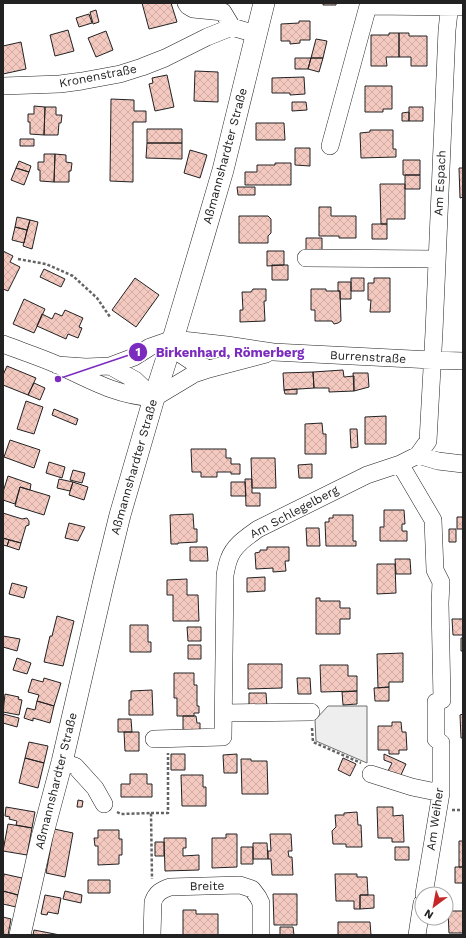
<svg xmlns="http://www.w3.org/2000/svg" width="466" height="938" viewBox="0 0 466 938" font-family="'Work Sans',sans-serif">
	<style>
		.green { fill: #eee; stroke: #6f6f6f }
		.building { fill: url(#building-cross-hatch); stroke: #222 }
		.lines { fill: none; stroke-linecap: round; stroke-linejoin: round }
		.minor-casing { stroke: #222; stroke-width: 18 }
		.major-casing { stroke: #222; stroke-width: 22 }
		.path { stroke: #646464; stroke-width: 2.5; stroke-dasharray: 3 2; stroke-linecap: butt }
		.minor { stroke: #fff; stroke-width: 17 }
		.major { stroke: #fff; stroke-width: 21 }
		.labels { text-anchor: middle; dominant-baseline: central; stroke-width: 3; stroke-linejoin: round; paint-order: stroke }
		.street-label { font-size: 12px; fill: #222; stroke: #fff }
		.leader { fill: none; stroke: #7b2cbf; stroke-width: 1.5 }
		.callout-dot { fill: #7b2cbf; stroke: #fff; stroke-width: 1.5 }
		.mark-label { font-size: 12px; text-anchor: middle; font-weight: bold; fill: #fff }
		.callout-label { font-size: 13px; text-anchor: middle; font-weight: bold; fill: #7b2cbf; stroke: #fff; stroke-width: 3; stroke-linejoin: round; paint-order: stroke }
	</style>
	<defs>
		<pattern id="building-cross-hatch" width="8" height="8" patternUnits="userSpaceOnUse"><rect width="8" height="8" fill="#f3c9c0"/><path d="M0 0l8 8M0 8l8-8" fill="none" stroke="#d0aca5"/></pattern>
	</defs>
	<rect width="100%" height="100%" fill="#fff"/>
	<path class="green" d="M328,706H367V763L316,741L315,720Z"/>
	<path class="building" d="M142,3H171L177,22L149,29Z
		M323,3H336V5H323Z
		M96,10L99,22L93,24L90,12Z
		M89,14L92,23L79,27L76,18Z
		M299,21H310V40H300V43L290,44V41H281V24L299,23Z
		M68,30L74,51L55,56L50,35Z
		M106,31L113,50L96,57L88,38Z
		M389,33H399V57H386L387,66H371V35H389Z
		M399,33H409V36H427V66H411V57H399Z
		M316,39L327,41L323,58H311Z
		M21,42L26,69L3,74V46Z
		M295,58H311L308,69H295Z
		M311,58H323L319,72L308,69Z
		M195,71L218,72V102L194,101Z
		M167,75L174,107L155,111L149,84L153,83L152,78Z
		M304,77L305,94L290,95V93H272V78Z
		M365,86H392V109H383V112H365Z
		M111,99L134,100V111H146V122H133V182L110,181Z
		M292,102H306L307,110L292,111Z
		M34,106L45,107L44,135L30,134V122H28V114H34Z
		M45,107H56V115H62L61,123H59L58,135H44Z
		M409,107H423V121H409Z
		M409,112V121H402V113Z
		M256,123H284L285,140H256Z
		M147,129H182V143H147Z
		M370,130H393V149H396V157L361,158L360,133L370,132Z
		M20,139H34V146H20Z
		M147,143H182V159L146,158Z
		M295,148H310V166L295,165Z
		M190,150L207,155L200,178L184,173Z
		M44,154H55L54,182L40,181V170H38V162H44Z
		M55,154L66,155V162L72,163L71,171H69V182H54Z
		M403,160H420V175H403Z
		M19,161L31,166L29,172L16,168Z
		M275,163H291V185H245V172H257V165H275Z
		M16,168L29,172L24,185L11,180Z
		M459,168H463V197L460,198Z
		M405,175H420V189H405Z
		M380,184H405V219H387V224H381Z
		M237,187H255V195H238Z
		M319,207H331V216H356V238H339V236H319Z
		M239,216H268L271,219V233L268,236V243H239Z
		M17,217L30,220L27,230L15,227Z
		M30,220L38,222L32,249L23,246Z
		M372,224H387V239H372Z
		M15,227L27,230L24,243L12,240Z
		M306,238H322V252H306Z
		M3,251L13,256L10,262L20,267L8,291L3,289Z
		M267,251H284V265L267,266Z
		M272,265H288V280H272Z
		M44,269L65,279L61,287L40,277Z
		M135,278L159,295L136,327L112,310Z
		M351,278H364V291H351Z
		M374,278H390V312H370L371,300H368V283H374Z
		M338,282H351V299H340V291H338Z
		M253,289H266V301H264L265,321L240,322V310H243L242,292H251Z
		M311,289H326V291H340L341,321L338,323L334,324L332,321H315V310H311Z
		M24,299L45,309L34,333L13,324Z
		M65,310L83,318L79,327L82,328L78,338L68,334L66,339L37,326L42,314L52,319L55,313L62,316Z
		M7,366L36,378L28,395L3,385V375Z
		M343,370L344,377L354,376V391L329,392V388H314L313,372Z
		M313,372L314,388L284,390L283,373Z
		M353,373H368L369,387L354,391Z
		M34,383L45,388L40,400L28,395Z
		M297,389V394H285L284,390Z
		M26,401L43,407L34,434L17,429Z
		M54,409L78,419L76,425L52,415Z
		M386,416V444H365V417Z
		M322,423L323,434H326V454H305V424Z
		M350,429H357L358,447L351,448Z
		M10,440L40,450L34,468L4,457Z
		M191,449H226V458H231V464H240V474H231V472H217V477H201V472H192Z
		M251,458H275L276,488H252Z
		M49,462L65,467L62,478L46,473Z
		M312,464V478H299L298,465Z
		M73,470L85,473L82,483L70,480Z
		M8,476L31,484L30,490L20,487L15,504L3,500V492Z
		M59,479L73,482L70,491L57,488Z
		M245,479H252V493H260V506H246Z
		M73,482L88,487L84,500L69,495Z
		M231,482H245L246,496H231Z
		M20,487L50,496L44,515L15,506Z
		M384,510H404L405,524H402V531H407V541H380V527H384Z
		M3,513L22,519L27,518L29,521V525L26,526L21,543L3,538Z
		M193,514L194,529H197V542L178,543V544H171L170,515Z
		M333,515H353V541H356V546H326L325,522H329V518H333Z
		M457,517H463V529H457Z
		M69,523L85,527L78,541L65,538Z
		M306,528H319L320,546H307Z
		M449,529H456V542H449Z
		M3,538L9,540L7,546L3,545Z
		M9,540L21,543L19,550L7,546Z
		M190,547H207L208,561H190Z
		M267,547H289V561H285L286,571L273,572V568L256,569L255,553L260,552V550H267Z
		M395,559H410L411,574H396Z
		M377,564H395L396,593L377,594Z
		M265,577V591L247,592V578Z
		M187,579V595H198L199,621H173V595H167V580Z
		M12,583L27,587L24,598L9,594Z
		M316,598H320V601H340V608H350V619H340V634H316Z
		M57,616L74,621L63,666L44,662L50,636H52Z
		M452,619H463V635H453Z
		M130,625H148V642H151V652H130Z
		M187,627H201V641H188Z
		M3,636L20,639L17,651L3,647Z
		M461,638H463V651H461Z
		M188,645H201V659H188Z
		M403,653V682H389V687L378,688L377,654Z
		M17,658L31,663L27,674L13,670Z
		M248,664H282V688L248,689Z
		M320,665H348V676H357V691L321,692Z
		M174,673H194V685H197V706H199V713H194V716H177V698H174Z
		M44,678L61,683L54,706L37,701L39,695L28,692L32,679L43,682Z
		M297,678H310L311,694H298Z
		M389,687V701H375L374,688Z
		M152,690L153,715H129V700H131V691Z
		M357,691V704L343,705L342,692Z
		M249,693H266L267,707H249Z
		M5,694L19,697L18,699L22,700L19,715L3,712Z
		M37,701L54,706L50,723L33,718V721L24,718L27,708L35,710Z
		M3,714L19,718L17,727L3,723Z
		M463,714V738H461L460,715Z
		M183,716H196L197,723H200V731H183Z
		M118,719H131L132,732H118Z
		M392,722H401L402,732H406L407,750H399V754H389V750H378V726H392Z
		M124,732H139V751H125Z
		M29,742L48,746L44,763L25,758Z
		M171,754H185V770H171Z
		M237,754V773H224L223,755Z
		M384,754L406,764L400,777L388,771L392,763L384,760Z
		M25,758L44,763L38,788L19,783Z
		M343,758L356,764L350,776L338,770Z
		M241,759H251V761H267L268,794H242Z
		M130,774H147V784H152V797H121V784H130Z
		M181,775H203V787H206V806H182Z
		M78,800L83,801L82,807H77Z
		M6,807L35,812L32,828L16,825L17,821L9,819L10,817L5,816Z
		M377,807H393V816L403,815L404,842H392V838H378Z
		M357,812L358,825H361L362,847H346V844H333L332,831L336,827L335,815H344V813Z
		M8,824L32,828L27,855L3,851Z
		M54,829L73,833L65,877L46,873Z
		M98,830H119V839H122V855H119V864L98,865V846H95L94,838H98Z
		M226,834H237V867L212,868V838H226Z
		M270,834H291L292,851H288L289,857H292L293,875H272L271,859H268V851H271Z
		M164,838H186V848H183V856L199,855V870L165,871Z
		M459,841H463V867H459Z
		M155,842H164V856H155Z
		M253,843H267L268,859H253Z
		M241,847H253V864H241Z
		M395,847H409V860H395Z
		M455,867H463V883H455Z
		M4,874L22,878L18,895L3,891V880Z
		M335,874H357V877H367L368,895H360V909H354V901H336Z
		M88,880H110V893H88Z
		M3,891L18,895L16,907L3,904Z
		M65,891L82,895L81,903L63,899Z
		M273,894H297V925H274Z
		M45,895L61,898L58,914L48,912L47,915L41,914Z
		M360,895H374V908L360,909Z
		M183,910H196V914H218V935H183Z
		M448,911H463V933H449Z
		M3,917L11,919L8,935L3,934Z
		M338,922H370L371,935H338Z
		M280,927H293L294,935H280Z
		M34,930L60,935H33Z"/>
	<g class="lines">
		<defs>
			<path id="minor" d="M186,3L188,6L193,9L223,12L232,27
				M3,86L60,84L82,81L120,74L142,67L165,58L207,37L232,27L256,34
				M330,146L368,6L463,7
				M306,258L437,259
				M173,339L179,353L191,361L209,369
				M3,344C21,351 40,357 58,365C90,380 117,396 154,398
				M57,365L86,367L110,366L134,357L150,347L173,339L227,345L273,352L432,360L463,361
				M110,366L135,380L154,398
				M154,398L194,374L209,369L266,354
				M418,455L438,461L463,464
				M400,464L433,520L435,570L441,582L440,603L442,700L436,702V739L441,743V793L424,894
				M223,713L311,712
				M154,739L223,737L225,575C226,570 227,564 229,559C234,545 247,537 258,529L367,475L400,464L418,455L428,441L434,332L447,30L450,3
				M62,762L75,766L95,788L104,804
				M371,774L412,787L441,793
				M152,935L153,902C156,893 161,890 170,887L240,885L252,889L258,897L261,903V935
				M417,935L422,903"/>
			<path id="major" d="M20,935L42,837L62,762L104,580L120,515L154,398L173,339L204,235L223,170L264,3"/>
		</defs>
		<use href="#minor" class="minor-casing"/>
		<use href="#major" class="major-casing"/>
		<path class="path" d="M18,259L46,264L73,276L97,298L110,317
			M312,728L313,742L361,763
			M452,810H463
			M117,812L121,814L151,813L152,879
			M151,813H168V753"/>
		<use href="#minor" class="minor"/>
		<use href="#major" class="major"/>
	</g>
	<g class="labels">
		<g class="street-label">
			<text transform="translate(98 76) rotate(-11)">Kronenstraße</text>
			<text transform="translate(225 156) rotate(-75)">Aßmannshardter Straße</text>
			<text transform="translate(440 183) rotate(-87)">Am Espach</text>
			<text transform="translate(368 357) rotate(3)">Burrenstraße</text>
			<text transform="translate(134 467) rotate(-74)">Aßmannshardter Straße</text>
			<text transform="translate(294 512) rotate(-28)">Am Schlegelberg</text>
			<text transform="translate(56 781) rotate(-76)">Aßmannshardter Straße</text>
			<text transform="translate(435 819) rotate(-82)">Am Weiher</text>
			<text transform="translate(207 886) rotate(-1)">Breite</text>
		</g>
	</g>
	<path class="leader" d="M58 379L138 352"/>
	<g class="callout-dot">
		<circle cx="58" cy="379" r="4"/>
		<circle cx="138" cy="352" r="10"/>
	</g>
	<g class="mark-label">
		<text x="138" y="356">1</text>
	</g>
	<g class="callout-label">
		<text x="230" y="357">Birkenhard, Römerberg</text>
	</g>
	<rect width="466" height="938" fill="none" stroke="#222222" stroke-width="8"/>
	<g transform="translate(434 906) rotate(212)"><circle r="19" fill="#ffffff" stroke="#a7a7a7"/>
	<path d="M0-3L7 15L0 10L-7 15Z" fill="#c62828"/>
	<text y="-6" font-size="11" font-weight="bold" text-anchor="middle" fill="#222222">N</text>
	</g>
</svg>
